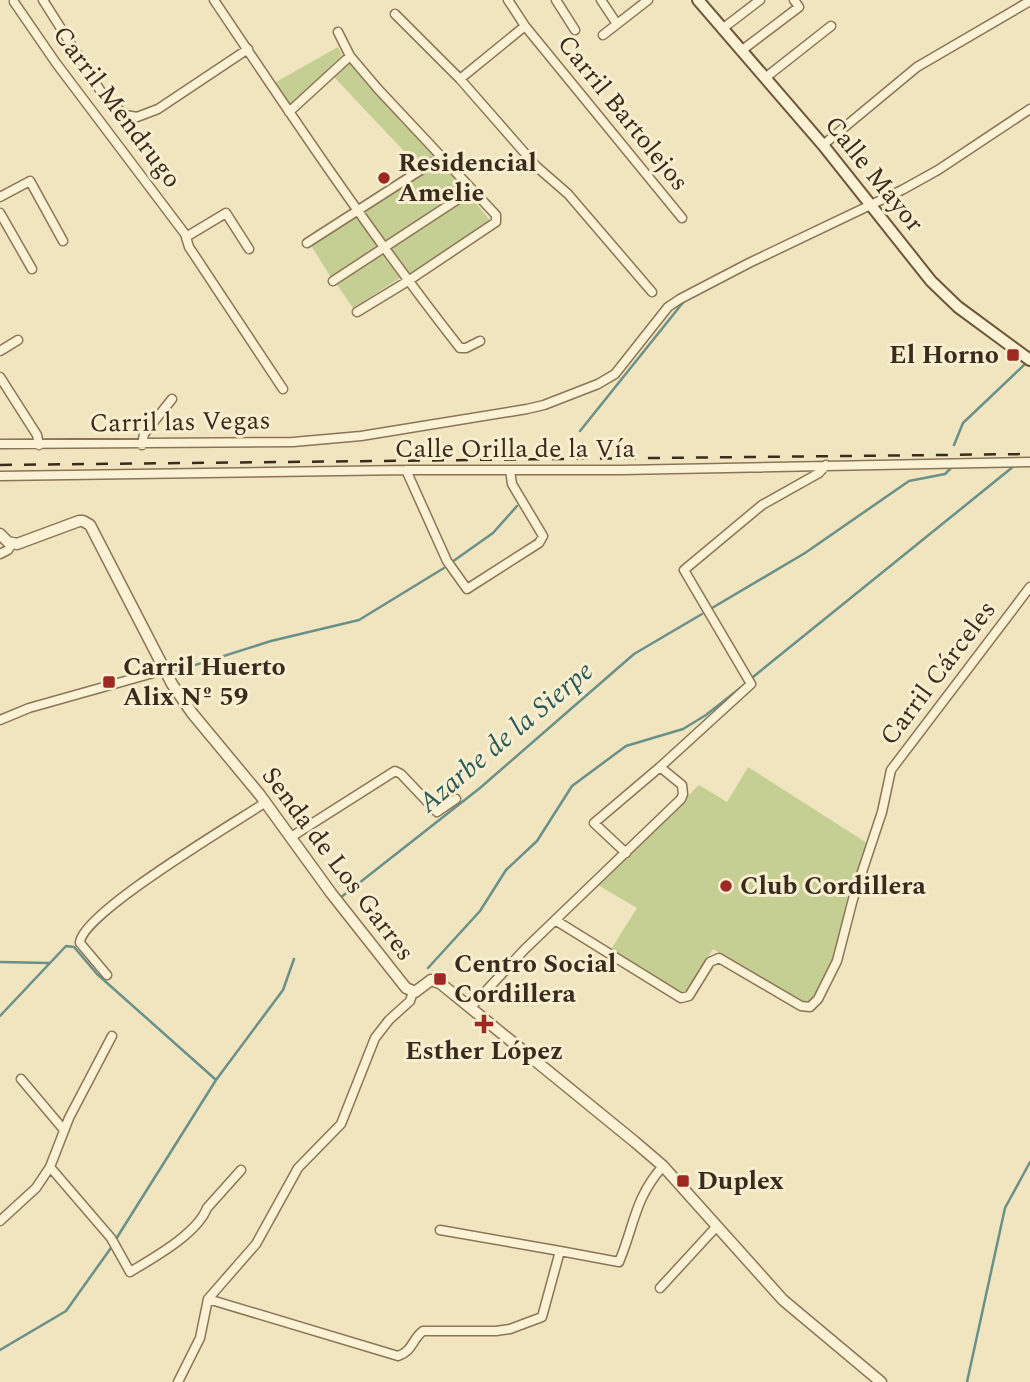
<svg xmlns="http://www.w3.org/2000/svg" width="1030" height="1382" viewBox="0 0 1030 1382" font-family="Spectral,serif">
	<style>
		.green { fill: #c5cf93 }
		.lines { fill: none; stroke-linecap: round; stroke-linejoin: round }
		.stream { stroke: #699189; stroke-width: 2.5 }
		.minor-casing { stroke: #8b7557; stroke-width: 11 }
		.tertiary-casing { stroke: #8b7557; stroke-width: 13 }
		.secondary-casing { stroke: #6d563a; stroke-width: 14 }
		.minor { stroke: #fbf1d4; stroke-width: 8 }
		.tertiary { stroke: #fbf1d4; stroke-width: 10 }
		.secondary { stroke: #fbf1d4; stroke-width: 10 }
		.rail { stroke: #392c1c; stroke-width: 2.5; stroke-dasharray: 12 12; stroke-linecap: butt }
		.poi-dot { fill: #9e2822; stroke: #f8eed0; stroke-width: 2.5 }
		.labels { text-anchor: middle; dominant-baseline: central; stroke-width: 6; stroke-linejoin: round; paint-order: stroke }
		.street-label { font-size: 26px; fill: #392c1c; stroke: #f8eed0 }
		.poi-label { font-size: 26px; font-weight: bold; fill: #392c1c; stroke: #f8eed0; text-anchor: start }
		.water-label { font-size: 28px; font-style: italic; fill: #2a5a5a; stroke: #f8eed0 }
	</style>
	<rect width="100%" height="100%" fill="#f1e5c0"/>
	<path class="green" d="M338,47L342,55L291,106L276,82Z
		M350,63L436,158L420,168L333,76Z
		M441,162L465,188L386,241L365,212Z
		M470,196L490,220L410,274L391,249Z
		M358,216L379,248L332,279L310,244Z
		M382,253L400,278L353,308L336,283Z
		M748,767L867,843L847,899L837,950L811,1003L807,1005L713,949L685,995L680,994L610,951L637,908L598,885L699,785L727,802Z"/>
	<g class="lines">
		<path class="stream" d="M580,431L685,300
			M954,445L963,423L1024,365
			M452,562L493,533L517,506
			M712,608L805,553L909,481L945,474L953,466
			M170,673L271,641L359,620L444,568
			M753,677L1014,466
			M340,898L480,788L634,654L702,614
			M0,962L49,963
			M428,968L480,911L506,870L537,841L572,786L626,746L683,729L706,715L744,685
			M0,1016L66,946L74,947L97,974L215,1079
			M116,1239L216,1080L283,990L294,959
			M0,1350L66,1311L113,1245
			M967,1382L1005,1208L1030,1162"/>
		<defs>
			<path id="minor" d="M43,0L105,98L125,115L137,117L158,109L248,49
				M214,0C293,118 372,236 460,348H466L480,341
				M508,0L525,26L682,218
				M556,0L575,30
				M601,0L617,24
				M14,2L56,63L185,234L189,247L283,389
				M395,14L460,79L537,167L568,194L652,292
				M722,29L760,0
				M338,32L350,56L378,89L496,215V222L408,281L357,312
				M603,35L648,0
				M741,51L799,7L794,0
				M765,78L831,26
				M460,79L525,26
				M289,112L350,56
				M823,145L917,67L1030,1
				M0,197L30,181L63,241
				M0,213L32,269
				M186,237L226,213L249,249
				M307,243L441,157
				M333,281L472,190
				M0,351L18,340
				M0,377L37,435L39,445
				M0,444L293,442L361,436L527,409L544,405L598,384L615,374L668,307L680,299L749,263L902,190L938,170L1030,109
				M142,445L144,434L172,399
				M406,470L447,561L467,589L539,543L543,536L512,484L510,470
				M0,476L406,470H622L1030,462
				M0,554L8,550L12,544
				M0,720L29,708L164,670
				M291,837L395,771L401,774L437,812L456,799
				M626,853L594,823L660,767
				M555,920L681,998L689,996L710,962L719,958L801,1006L810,1007L818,999L837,961L853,899L882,812L891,770L1030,587
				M107,975L80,943C80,914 236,822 266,802
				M470,1008L525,949L681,799L683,794L682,785L660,767L751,684L684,570L762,505L819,473L826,465
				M21,1079L64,1130
				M50,1167L111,1238L130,1272C153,1258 197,1234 207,1208L241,1170
				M0,1221L36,1188L50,1167L69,1118L112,1036
				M440,1230L560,1251
				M660,1288L717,1226
				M208,1299L398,1356C413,1351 412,1339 423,1331H496L510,1329L542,1317L560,1251L619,1262C635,1224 634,1199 663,1166
				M178,1382L200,1338L208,1299L256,1244L298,1168L341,1124L375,1038L389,1020L410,1001L413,992"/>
			<path id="tertiary" d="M0,534L8,542L17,544L79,521H83L90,525L172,684L192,713L260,795L331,893L406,988L415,992L431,980L440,983L635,1142L663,1166L783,1300L881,1382"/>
			<path id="secondary" d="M698,0L823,145L931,281L958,307L1030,360"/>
		</defs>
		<use href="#minor" class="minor-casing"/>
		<use href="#tertiary" class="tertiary-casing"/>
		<use href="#secondary" class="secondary-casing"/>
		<use href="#minor" class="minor"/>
		<use href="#tertiary" class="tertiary"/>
		<use href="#secondary" class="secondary"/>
		<path class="rail" d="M0,465L1030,454"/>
	</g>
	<g class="poi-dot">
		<circle cx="384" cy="178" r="7"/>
		<rect x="1006" y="348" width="14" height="14" rx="3.5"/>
		<rect x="102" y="675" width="14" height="14" rx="3.5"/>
		<circle cx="726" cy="886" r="7"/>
		<rect x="433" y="972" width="14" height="14" rx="3.5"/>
		<path d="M480.5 1013.5h7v7h7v7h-7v7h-7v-7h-7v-7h7z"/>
		<rect x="676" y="1174" width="14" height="14" rx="3.5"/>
	</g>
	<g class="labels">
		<g class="street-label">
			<text transform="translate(117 107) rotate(53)">Carril Mendrugo</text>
			<text transform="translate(623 113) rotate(51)">Carril Bartolejos</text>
			<text transform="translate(874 174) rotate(51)">Calle Mayor</text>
			<text transform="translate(180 422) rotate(-1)">Carril las Vegas</text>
			<text x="515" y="449">Calle Orilla de la Vía</text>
			<text transform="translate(938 673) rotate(-53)">Carril Cárceles</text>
			<text transform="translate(338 864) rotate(53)">Senda de Los Garres</text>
		</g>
		<g class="poi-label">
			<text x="398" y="163">Residencial<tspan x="398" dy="30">Amelie</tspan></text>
			<text x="999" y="355" text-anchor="end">El Horno</text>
			<text x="123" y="667">Carril Huerto<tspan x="123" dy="30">Alix Nº 59</tspan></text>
			<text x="740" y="886">Club Cordillera</text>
			<text x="454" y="964">Centro Social<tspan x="454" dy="30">Cordillera</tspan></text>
			<text x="484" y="1051" text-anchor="middle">Esther López</text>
			<text x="697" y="1181">Duplex</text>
		</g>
		<g class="water-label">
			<text transform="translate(506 737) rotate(-40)">Azarbe de la Sierpe</text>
		</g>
	</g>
</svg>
